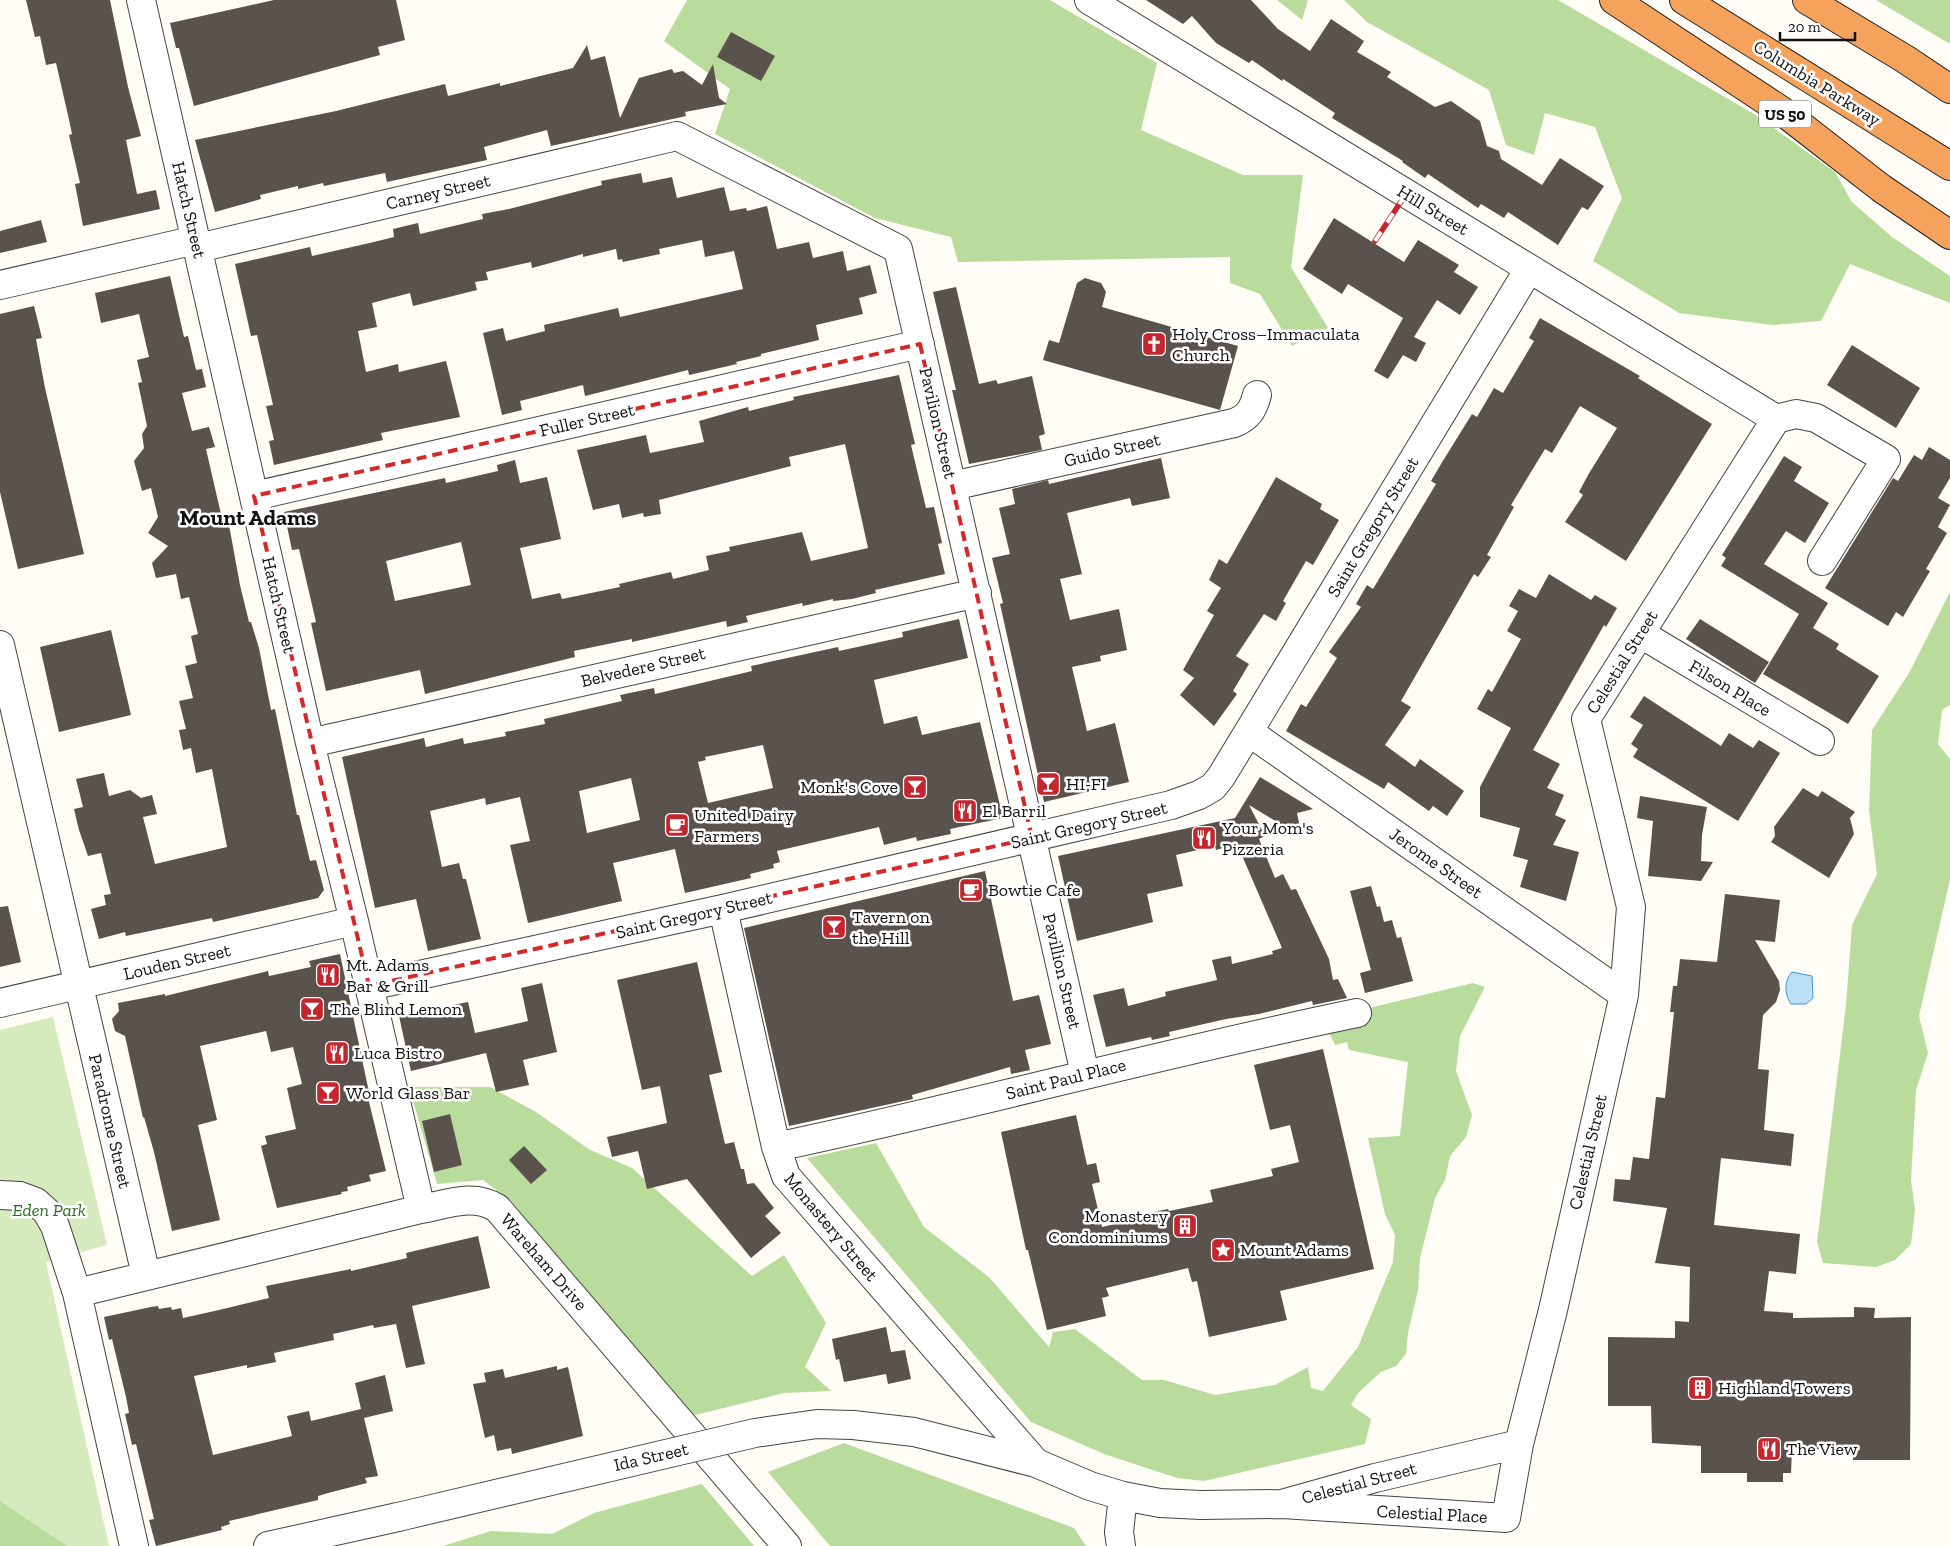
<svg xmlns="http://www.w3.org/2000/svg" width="1950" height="1546" viewBox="0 0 1950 1546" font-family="'Zilla Slab',serif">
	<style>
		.green { fill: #d5ebbd }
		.forest { fill: #b9dc9c }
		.water { fill: #b9e0f7; stroke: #3f96cf }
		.building { fill: #5a524d; fill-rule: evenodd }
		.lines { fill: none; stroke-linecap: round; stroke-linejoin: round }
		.minor-casing { stroke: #444; stroke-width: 30 }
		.highway-casing { stroke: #222; stroke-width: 30 }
		.minor { stroke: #fff; stroke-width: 28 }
		.highway { stroke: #f5a25d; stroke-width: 28 }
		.rail-casing { stroke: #c4262e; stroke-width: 5.5 }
		.rail { stroke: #fff; stroke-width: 4; stroke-dasharray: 11; stroke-linecap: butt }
		.minor-bridge-casing { stroke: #444; stroke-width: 30; stroke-linecap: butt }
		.minor-bridge { stroke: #fff; stroke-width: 28 }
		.marked { fill: none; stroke: #d62828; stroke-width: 4; stroke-dasharray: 10 6; stroke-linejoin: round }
		.labels { text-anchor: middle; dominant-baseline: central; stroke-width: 5; stroke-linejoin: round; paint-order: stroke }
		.shield { fill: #fff; stroke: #585858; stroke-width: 1 }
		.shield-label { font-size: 16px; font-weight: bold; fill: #111 }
		.street-label { font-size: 18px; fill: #111; stroke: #fff }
		.poi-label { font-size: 18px; fill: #111; stroke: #fff; text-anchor: start }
		.park-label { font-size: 18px; font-style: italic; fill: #2f6b1f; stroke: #fff }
		.district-label { font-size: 22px; font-weight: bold; fill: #111; stroke: #fff }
	</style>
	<rect width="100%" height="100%" fill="#fffdf5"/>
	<path class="green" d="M53,1017L107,1245L46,1262L109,1546H0V1030Z"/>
	<path class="forest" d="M687,0H1050L1157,63L1141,130L1243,175H1303L1291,267L1328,328L1292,346L1260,294L1230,283V257L958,262L951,237L875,218L715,134L730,89L664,41Z
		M1277,0H1308L1302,20Z
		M1344,0H1558L1754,114L1835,172L1852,202L1892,237L1950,276V303L1850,264L1821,321L1773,325L1679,313L1593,261L1622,198L1595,127L1545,113L1534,155L1506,145L1489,90L1367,22Z
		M1876,0H1950V44Z
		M1950,592V705L1942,710L1938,744L1950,759V879L1919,1016L1928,1053L1916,1090L1911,1180L1915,1210L1911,1244L1895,1260L1876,1267L1823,1263L1817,1242L1846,1005L1852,925L1877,874L1869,810L1872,730L1909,673Z
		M1473,983L1485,987L1460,1036L1456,1071L1472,1115L1466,1137L1450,1156L1445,1180L1435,1198L1420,1258L1418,1290L1408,1333L1406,1354L1396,1366L1381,1372L1358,1393L1351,1405L1371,1419L1365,1444L1204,1481L1177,1478L1104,1454L1031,1422L807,1158L876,1143L924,1227L990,1278L1049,1347L1053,1332L1075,1329L1142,1380H1164L1215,1395L1275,1385L1308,1367L1311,1388L1323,1391L1358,1347L1393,1262L1395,1235L1385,1214L1368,1138L1400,1136L1408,1062L1349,1050L1347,1042L1335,1045L1328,1031L1365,1015L1373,1007Z
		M409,1087H490L536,1112L590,1150L632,1168L752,1276L784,1255L826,1323L805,1367L831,1391L784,1393L687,1417L511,1201L483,1180L437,1184Z
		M844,1443L1074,1528L1086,1546H830L768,1472Z
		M702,1484L754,1546H443L491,1531L552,1534L594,1513Z
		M0,1501L67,1546H0Z"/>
	<path class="water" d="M1792,972L1812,976L1813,998L1806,1004H1791C1784,993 1784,981 1792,972Z"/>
	<path class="building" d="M26,0H110L128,87L141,136L126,140L137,194L156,190L160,209L83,226L75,184L80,183L69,135L72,134L68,115L56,63L46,65L40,36L35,37Z
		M274,0H396L405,40L378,47L380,55L194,106L179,48H176L170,23Z
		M1146,0H1251L1278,29L1310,51L1331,19L1364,41L1357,52L1391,72L1387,77L1435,107L1451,101L1480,121L1487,146L1499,151L1501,159L1542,185L1560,158L1604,186L1588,210L1582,207L1558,245L1508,212L1504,218L1481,204L1478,208L1428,174L1425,178L1402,162L1403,161L1332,118L1335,113L1283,79L1282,81L1252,60L1249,63L1216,43L1192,16L1183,24Z
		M731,32L775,56L761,81L717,57Z
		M587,45L591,60L605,56L620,118L639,78L672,69L674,73L683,71L702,85L713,64L719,98L727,104L685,112L686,116L551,146L547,130L484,147L487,160L387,182L385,173L324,186L323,183L298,189V186L260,195L261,199L215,212L195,140L336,111L445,84L448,96L500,83V86L573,68Z
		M641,173L643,183L672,177L677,198L724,187L730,211L746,208L747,211L767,206L777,249L809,242L813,258L843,251L847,271L870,265L877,293L859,298L863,314L816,325L819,340L761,354V356L736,362L737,364L689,375L688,370L585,396L583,385L520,401L522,410L502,415L483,333L503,328L506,341L545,331L544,325L618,308L620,317L743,289L734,251L705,257L702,240L659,249L660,254L623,262L622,259L618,260L616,249L583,257V254L532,268L531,262L486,272L488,280L475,282L477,290L413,306L410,293L372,303L377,327L358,331L366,372L398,364L399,372L446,361L460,417L381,433L383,440L274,465L269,441L274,440L266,406L273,405L257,335L251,336L235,264L310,247L312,256L374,242L394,237L393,229L418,223L420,234L483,219L482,214L509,209L602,185L601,181Z
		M1334,218L1404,262L1418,240L1459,265L1454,272L1478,287L1460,315L1437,300L1414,337L1426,343L1416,362L1403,355L1388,379L1374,371L1403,318L1348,284L1342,294L1303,269Z
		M41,220L47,242L0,253V231Z
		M170,276L184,337L188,336L196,370L202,369L206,387L182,393L192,431L209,427L215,447L206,449L221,514L226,513L229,525L240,585L249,622H251L259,648L271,710L275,709L297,815H299L310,861L316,860L324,890L318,898L213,922L212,918L126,936L125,932L99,939L91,909L106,905L104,895L111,894L101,853L88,856L79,830L74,809L83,807L76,779L104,773L109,796L130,790L141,798L152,795L157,814L143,817L155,864L227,847L212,769L196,773L191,748L183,750L179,730L186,729L179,701L193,698L185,666L197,663L191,636L198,634L189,597L181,599L176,574L156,578L152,563L168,546L148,533L158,517L151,488L142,491L134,461L144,448L142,434L147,426L138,383L142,382L137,360L149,357L139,314L101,323L95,293Z
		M1085,278L1101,283L1106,292L1102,307L1238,346L1220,410L1043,360L1049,340L1059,343L1077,283Z
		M956,287L979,384L996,380L998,384L1032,376L1045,434L1039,436L1042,450L969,464L952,390H956L933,292Z
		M34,306L42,338L36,339L45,388L84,554L18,569L0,492V314Z
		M1540,318L1640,376L1638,378L1712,424L1626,561L1565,522L1583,495L1579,492L1588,475L1617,428L1580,406L1552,453L1545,449L1511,505L1514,507L1487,555L1491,557L1478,577L1474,574L1401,701L1411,707L1385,745L1415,767L1420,759L1464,791L1447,816L1433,806L1429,811L1388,782L1384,789L1286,731L1301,704L1306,707L1337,658L1329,652L1361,607L1356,604L1367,585L1373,589L1436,484L1431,481L1441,464L1472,414L1477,417L1494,388L1503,393L1534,341L1529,338Z
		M1852,345L1920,388L1896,428L1827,385Z
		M899,375L915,444L911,445L926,508L934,507L942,543L938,544L945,574L875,590L876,593L852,599L833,601V599L803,606L802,603L746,616L748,622L727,627L726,621L632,642V639L574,651L575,657L425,694L420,670L326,691L311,623L316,622L299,549L292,550L284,512L445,478L446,483L498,471L497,465L515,460L520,483L547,477L561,539L520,548L532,599L560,593L562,599L620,587L619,584L671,572L673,579L709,570L706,556L730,551L729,547L802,532L811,561L868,548L845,444L789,457L791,466L659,500L661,514L644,517L643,513L622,518L619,504L593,510L577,450L646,435L650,453L704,442L699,421L748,407L749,411L794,400L793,397ZM461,542L471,585L395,601L386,561Z
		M1929,447L1950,460V478L1938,498L1950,505L1938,527L1947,533L1926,569L1930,571L1903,617L1896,612L1888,626L1825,588L1893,478L1898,481L1914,455L1922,460Z
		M1784,456L1802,467L1794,481L1829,503L1805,543L1786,531L1764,564L1828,603L1813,628L1839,644L1836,649L1879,676L1848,724L1763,674L1799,614L1721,566L1726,558L1722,555Z
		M1161,458L1170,498L1132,506L1130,498L1067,513L1082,574L1060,579L1070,620L1119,609L1127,650L1100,656L1101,661L1072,667L1087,731L1115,723L1129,782L1044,802L1000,604L1003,603L992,558L1010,554L999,508L1015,504L1012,489L1048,480L1049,484Z
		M1276,477L1322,504L1320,509L1339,520L1313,565L1306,561L1283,601L1286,603L1276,621L1264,614L1236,656L1249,664L1233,691L1237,694L1214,726L1180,695L1194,678L1183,670L1214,615L1207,611L1221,588L1209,580L1219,559L1227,564Z
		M1549,574L1591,600L1595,595L1617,608L1606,627L1604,625L1533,750L1560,764L1547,788L1564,795L1555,815L1566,820L1553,845L1579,852L1566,901L1520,887L1528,860L1513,856L1520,828L1480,817V787L1511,728L1477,709L1488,689L1492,692L1521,639L1507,631L1518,611L1509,606L1519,589L1536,598Z
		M959,619L968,658L874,680L884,724L917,716L922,735L980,722L1003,818L950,829L951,834L917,841L916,837L884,845L879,827L777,851L780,862L773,864L774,868L750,874L751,878L685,893L675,849L613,863L622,901L528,923L510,845L530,841L520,797L486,805L485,798L430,811L442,867L459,863L463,879H466L481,939L428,951L416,899L375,908L342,757L424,738L426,747L463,738L464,744L506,736L505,732L545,724L544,719L622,701L620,695L654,688L655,694L752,671L751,666L838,647L839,651L903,637L902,632ZM763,745L773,788L708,803L698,762L706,760L705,757ZM631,778L640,820L587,833L579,791Z
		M1700,619L1769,662L1755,683L1686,639Z
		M111,630L131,715L59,732L40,647Z
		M1644,696L1721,746L1729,733L1753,748L1759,740L1780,753L1738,821L1633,757L1638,749L1631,744L1643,725L1630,717Z
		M1260,777L1313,809L1297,813L1302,837L1249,805L1265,836L1259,839L1275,878L1283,874L1291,890L1296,889L1329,959L1333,980L1338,979L1347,998L1313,1005L1312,1001L1259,1014L1226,1019L1169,1032L1170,1036L1152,1040L1151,1037L1106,1047L1093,995L1124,988L1128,1006L1166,996L1165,992L1217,980L1212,960L1231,956L1232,964L1273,954L1272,951L1282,948L1237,844L1216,850L1215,846L1176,855L1183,886L1147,894L1153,922L1077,941L1058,856L1235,818Z
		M1803,788L1818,797L1822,791L1855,812L1850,818L1854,834L1829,878L1771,842L1775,836L1774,827Z
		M1640,796L1707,807L1702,835L1701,861L1713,862L1701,881L1648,876L1653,821L1637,818Z
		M985,871L1013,1001L1039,995L1051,1044L1025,1050L1030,1070L1011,1074L1010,1067L912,1095L913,1099L789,1126L744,928Z
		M1371,886L1377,907L1380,906L1384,922L1392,920L1397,938L1401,937L1413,981L1365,993L1360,973L1371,970L1350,891Z
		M1725,894L1780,900L1775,942L1755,940L1779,981L1780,990L1776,1002L1763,1015L1758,1069L1769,1070L1764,1130L1794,1134L1791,1166L1721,1158L1714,1225L1800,1234L1796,1274L1769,1271L1764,1311L1793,1313V1318L1854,1317V1307L1875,1308L1874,1318L1911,1317L1910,1460H1853V1449H1792L1791,1473H1783V1482H1747V1473H1701V1446L1652,1443L1651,1406H1608V1337L1675,1338V1321L1689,1322L1690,1267L1655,1263L1667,1208L1613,1201L1615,1179L1630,1180L1633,1157L1649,1159L1656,1097L1665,1098L1674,1012H1670L1673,986H1677L1680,959L1717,962Z
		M8,906L21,962L0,967V907Z
		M340,954L370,1097L368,1098L386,1171L369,1175L371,1181L347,1187L348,1191L341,1192L342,1194L277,1208L261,1146L267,1144L265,1136L296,1129L287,1088L302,1084L293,1047L271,1052L266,1031L200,1046L217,1120L198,1125L220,1220L172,1231L154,1152L144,1117L143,1118L125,1036L115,1031L112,1019L119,1011L118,1003L165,994V996L268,971L269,976L311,967L309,961Z
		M697,962L722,1072L709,1075L725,1144L734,1142L741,1169H744L747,1184L754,1183L774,1208L765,1216L781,1233L751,1258L687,1179L647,1189L638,1151L612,1157L607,1137L667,1123L660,1086L642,1090L617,980Z
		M542,983L557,1052L523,1060L529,1085L496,1092L486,1053L411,1071L399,1016L468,1002L475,1033L498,1028L528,1021L521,988Z
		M1323,1049L1374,1269L1280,1291L1287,1320L1209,1337L1197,1281L1192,1282L1188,1268L1106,1288L1109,1296L1102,1298L1106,1316L1047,1330L1028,1250H1026L1001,1132L1076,1115L1087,1165L1096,1163L1100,1182L1092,1184L1102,1227L1148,1216V1213L1168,1209L1169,1211L1213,1202L1210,1190L1273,1176L1271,1169L1299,1162L1290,1125L1270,1130L1254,1065Z
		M450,1114L462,1165L434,1172L422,1121Z
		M524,1146L547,1170L531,1184L509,1160Z
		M478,1236L490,1288L412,1306L425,1364L406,1368L396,1324L374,1328L373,1325L333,1334L334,1340L274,1353L276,1362L247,1368V1365L194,1376L213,1455L292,1436L287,1416L309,1411L311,1421L361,1409L355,1383L385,1375L393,1411L364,1418L378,1476L365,1478L367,1483L328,1493L318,1496V1500L229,1521L230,1524L221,1527L222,1530L156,1546L149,1520L154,1519L136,1444L132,1445L125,1414L129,1413L126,1397L112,1339L109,1340L104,1317L151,1307L158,1306L159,1309L171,1307L172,1310L181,1308L183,1318L219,1310L269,1298L266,1286L351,1269V1271L407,1258L406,1253Z
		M886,1327L891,1352L905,1350L911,1379L888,1384L886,1374L844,1382L839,1359L836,1360L832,1339Z
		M557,1366V1370L568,1367L583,1436L512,1454L511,1448L497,1451L494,1435L485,1438L473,1384L486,1382L484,1373L503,1369L505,1378Z"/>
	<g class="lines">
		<defs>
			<path id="minor" d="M141,0L310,743L354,921L421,1209
				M1089,0L1776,419
				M198,248L677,136L898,249L1085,1074
				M0,285L196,240
				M1776,419L1796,414L1816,418L1886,459L1822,561
				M952,486L1234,423C1249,417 1253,409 1257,395
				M254,496L920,344
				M1641,634L1820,741
				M0,645L146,1275
				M1249,732L1624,995
				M310,743L977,593
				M723,909L776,1147L786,1176L1036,1463
				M369,986L723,909L1171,805L1199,795L1213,787L1221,777L1529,269
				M0,1003L354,921
				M776,1147C970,1106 1162,1053 1357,1013
				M0,1195L20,1196L36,1202L47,1212L55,1226L77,1293L134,1546
				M77,1293L421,1209C448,1204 473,1193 497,1208L787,1546
				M853,1425L914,1432L1036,1463L1090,1486L1123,1496L1160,1503L1201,1505L1282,1504L1375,1478L1519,1444
				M1282,1504L1506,1518L1519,1444L1553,1310L1624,995L1631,907L1586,719L1776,419
				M268,1546L398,1517
				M1121,1546L1119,1532L1123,1496"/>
			<path id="highway" d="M1614,0L1782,111L1881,188L1950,235
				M1684,0L1950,166
				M1807,0L1905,59L1950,89"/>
		</defs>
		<use href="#minor" class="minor-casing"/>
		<use href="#highway" class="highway-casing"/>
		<use href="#minor" class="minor"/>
		<use href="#highway" class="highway"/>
		<defs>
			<path id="rail" d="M1375,241L1406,194"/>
		</defs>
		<use href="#rail" class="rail-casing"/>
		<use href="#rail" class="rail"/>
		<defs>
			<path id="minor-bridge" d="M398,1517L755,1433L817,1424L853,1425"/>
		</defs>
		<use href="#minor-bridge" class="minor-bridge-casing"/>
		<use href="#minor-bridge" class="minor-bridge"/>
	</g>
	<path class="marked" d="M920,344L1032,838L369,986L254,496Z"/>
	<defs>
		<symbol id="church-square" viewBox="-11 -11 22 22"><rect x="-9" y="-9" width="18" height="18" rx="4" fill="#c4262e" stroke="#fff"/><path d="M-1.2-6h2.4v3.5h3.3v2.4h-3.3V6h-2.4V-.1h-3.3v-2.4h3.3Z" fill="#fff"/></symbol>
		<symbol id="bar-square" viewBox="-11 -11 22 22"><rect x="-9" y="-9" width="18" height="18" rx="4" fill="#c4262e" stroke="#fff"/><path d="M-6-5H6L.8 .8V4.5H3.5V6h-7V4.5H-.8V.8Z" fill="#fff"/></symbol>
		<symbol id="restaurant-square" viewBox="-11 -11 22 22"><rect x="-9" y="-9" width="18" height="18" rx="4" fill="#c4262e" stroke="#fff"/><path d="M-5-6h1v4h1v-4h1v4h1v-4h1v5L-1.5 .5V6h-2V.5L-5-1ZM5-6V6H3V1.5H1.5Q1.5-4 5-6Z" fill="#fff"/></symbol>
		<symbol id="cafe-square" viewBox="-11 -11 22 22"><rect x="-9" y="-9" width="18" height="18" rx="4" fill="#c4262e" stroke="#fff"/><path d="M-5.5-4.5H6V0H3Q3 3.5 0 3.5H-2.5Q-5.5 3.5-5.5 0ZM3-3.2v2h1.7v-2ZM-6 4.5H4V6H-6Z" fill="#fff"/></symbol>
		<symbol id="building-square" viewBox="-11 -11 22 22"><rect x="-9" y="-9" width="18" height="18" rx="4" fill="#c4262e" stroke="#fff"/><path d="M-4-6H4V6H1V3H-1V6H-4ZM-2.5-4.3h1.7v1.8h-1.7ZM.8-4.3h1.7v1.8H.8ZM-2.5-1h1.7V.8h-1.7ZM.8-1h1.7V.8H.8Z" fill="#fff"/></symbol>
		<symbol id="sight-square" viewBox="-11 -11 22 22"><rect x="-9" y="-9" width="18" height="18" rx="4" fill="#c4262e" stroke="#fff"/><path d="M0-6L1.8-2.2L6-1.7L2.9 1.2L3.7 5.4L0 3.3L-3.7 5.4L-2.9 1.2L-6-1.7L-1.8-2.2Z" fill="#fff"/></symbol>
	</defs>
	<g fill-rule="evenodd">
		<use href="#church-square" x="1140" y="330" width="28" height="28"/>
		<use href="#bar-square" x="1034" y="770" width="28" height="28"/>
		<use href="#bar-square" x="901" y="773" width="28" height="28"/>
		<use href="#restaurant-square" x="951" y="797" width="28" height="28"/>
		<use href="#cafe-square" x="663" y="811" width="28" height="28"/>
		<use href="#restaurant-square" x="1190" y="824" width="28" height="28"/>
		<use href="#cafe-square" x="957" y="876" width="28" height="28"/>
		<use href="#bar-square" x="820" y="913" width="28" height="28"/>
		<use href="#restaurant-square" x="314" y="961" width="28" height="28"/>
		<use href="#bar-square" x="298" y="995" width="28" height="28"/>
		<use href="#restaurant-square" x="323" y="1039" width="28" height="28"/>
		<use href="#bar-square" x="314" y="1079" width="28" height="28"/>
		<use href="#building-square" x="1171" y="1212" width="28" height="28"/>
		<use href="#sight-square" x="1209" y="1236" width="28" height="28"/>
		<use href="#building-square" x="1686" y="1374" width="28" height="28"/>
		<use href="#restaurant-square" x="1755" y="1435" width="28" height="28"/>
	</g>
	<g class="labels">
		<rect class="shield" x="1759" y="100.5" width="52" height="27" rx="4"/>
		<g class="shield-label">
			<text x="1785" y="114">US 50</text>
		</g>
		<g class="street-label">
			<text transform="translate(1817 83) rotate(32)">Columbia Parkway</text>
			<text transform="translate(438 192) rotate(-13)">Carney Street</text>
			<text transform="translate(189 210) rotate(77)">Hatch Street</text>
			<text transform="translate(1433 210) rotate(31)">Hill Street</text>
			<text transform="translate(587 420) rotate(-13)">Fuller Street</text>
			<text transform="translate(938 423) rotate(77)">Pavilion Street</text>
			<text transform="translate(1112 450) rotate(-13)">Guido Street</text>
			<text transform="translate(1373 527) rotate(-59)">Saint Gregory Street</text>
			<text transform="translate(279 605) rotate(77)">Hatch Street</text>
			<text transform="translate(1622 662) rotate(-58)">Celestial Street</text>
			<text transform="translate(643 667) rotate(-13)">Belvedere Street</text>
			<text transform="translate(1730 688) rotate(31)">Filson Place</text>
			<text transform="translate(1089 825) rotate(-13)">Saint Gregory Street</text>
			<text transform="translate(1436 863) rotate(35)">Jerome Street</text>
			<text transform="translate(694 915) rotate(-13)">Saint Gregory Street</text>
			<text transform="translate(177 962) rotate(-13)">Louden Street</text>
			<text transform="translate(1062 971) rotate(77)">Pavillion Street</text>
			<text transform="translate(1066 1079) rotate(-14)">Saint Paul Place</text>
			<text transform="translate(110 1121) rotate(77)">Paradrome Street</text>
			<text transform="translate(1588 1152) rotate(-77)">Celestial Street</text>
			<text transform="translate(831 1227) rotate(50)">Monastery Street</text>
			<text transform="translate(544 1262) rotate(49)">Wareham Drive</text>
			<text transform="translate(651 1457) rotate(-13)">Ida Street</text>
			<text transform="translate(1359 1483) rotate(-15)">Celestial Street</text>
			<text transform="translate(1432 1514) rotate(3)">Celestial Place</text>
		</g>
		<g class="poi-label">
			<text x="1172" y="334">Holy Cross–Immaculata<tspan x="1172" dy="21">Church</tspan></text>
			<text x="1066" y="784">HI-FI</text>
			<text x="898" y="787" text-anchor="end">Monk's Cove</text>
			<text x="982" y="811">El Barril</text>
			<text x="694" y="815">United Dairy<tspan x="694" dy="21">Farmers</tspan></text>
			<text x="1222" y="828">Your Mom's<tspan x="1222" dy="21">Pizzeria</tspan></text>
			<text x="988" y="890">Bowtie Cafe</text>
			<text x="852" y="917">Tavern on<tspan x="852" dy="21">the Hill</tspan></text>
			<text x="346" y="965">Mt. Adams<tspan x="346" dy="21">Bar &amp; Grill</tspan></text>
			<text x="330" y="1009">The Blind Lemon</text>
			<text x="354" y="1053">Luca Bistro</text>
			<text x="346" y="1093">World Glass Bar</text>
			<text x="1168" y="1216" text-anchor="end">Monastery<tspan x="1168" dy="21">Condominiums</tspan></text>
			<text x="1240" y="1250">Mount Adams</text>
			<text x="1718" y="1388">Highland Towers</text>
			<text x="1786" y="1449">The View</text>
		</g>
		<g class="park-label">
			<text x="49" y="1210">Eden Park</text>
		</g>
		<g class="district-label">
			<text x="248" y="517">Mount Adams</text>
		</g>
	</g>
	<path d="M1780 32v8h75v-8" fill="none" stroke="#111111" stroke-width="2.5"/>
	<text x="1788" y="32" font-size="15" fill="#111111" stroke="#ffffff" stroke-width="4" paint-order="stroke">20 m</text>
</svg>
